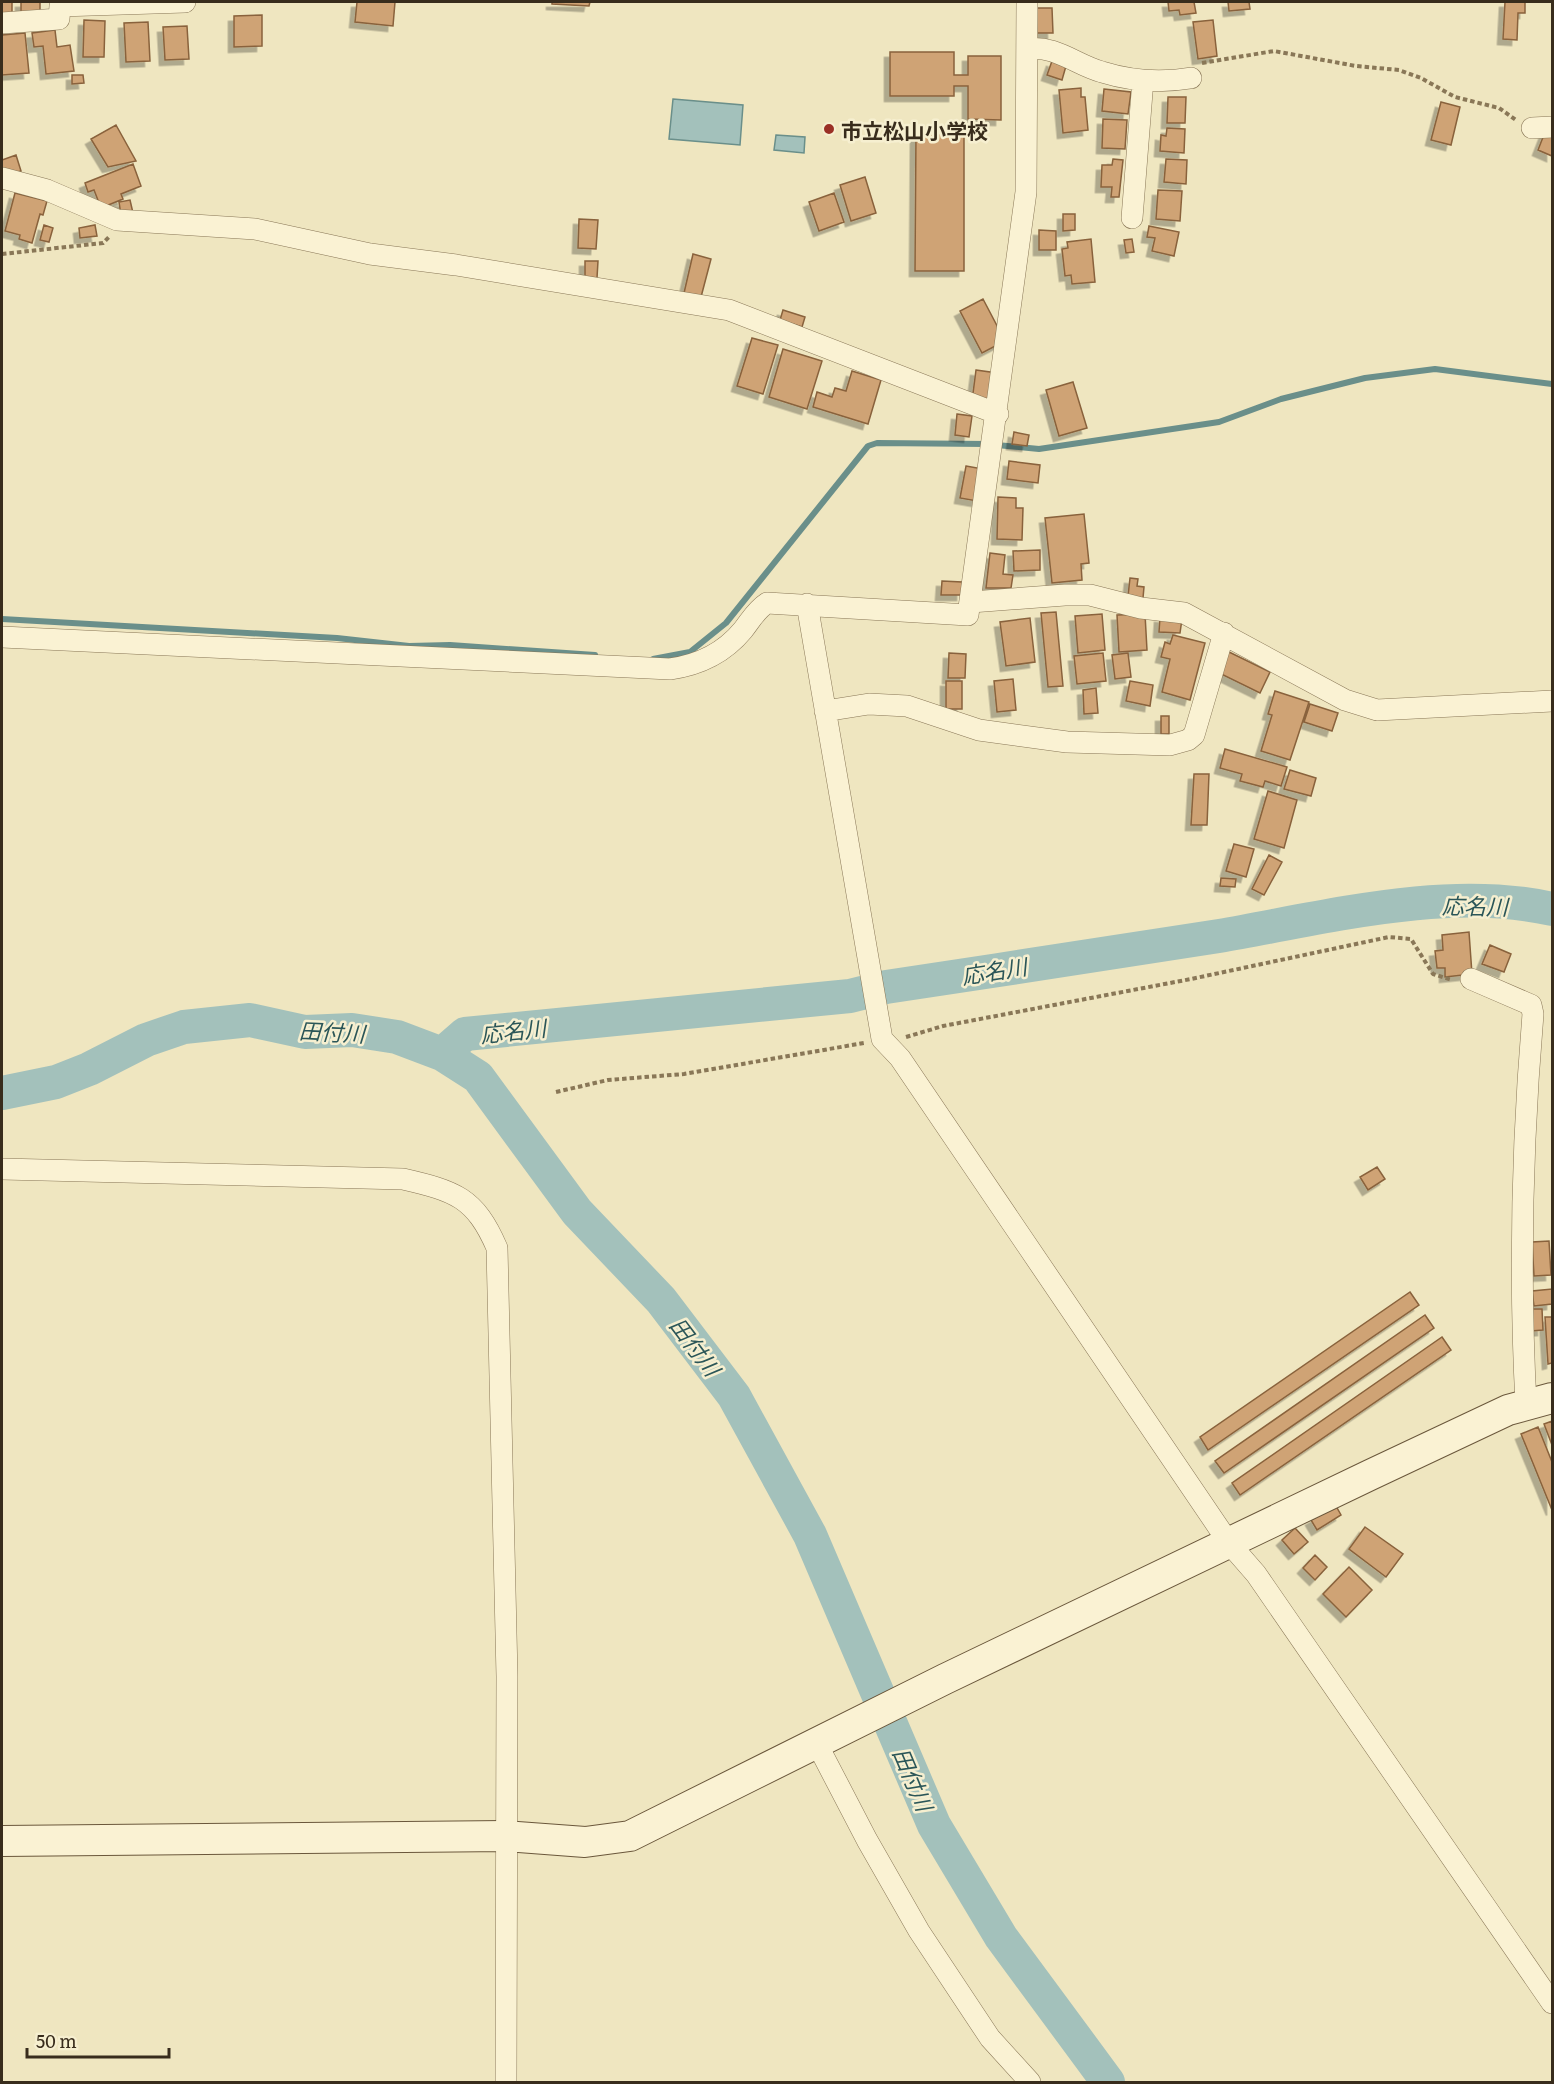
<svg xmlns="http://www.w3.org/2000/svg" width="1554" height="2084" viewBox="0 0 1554 2084" font-family="Literata,'Noto Sans JP',serif">
	<style>
		.water { fill: #a3c1bb; stroke: #6a8f8a; stroke-width: 1.5 }
		.lines { fill: none; stroke-linecap: round; stroke-linejoin: round }
		.stream { stroke: #6a8f8a; stroke-width: 6 }
		.river { stroke: #a3c1bb; stroke-width: 34 }
		.building { fill: #cfa374; stroke: #89623c; stroke-width: 1.5; filter: url(#shadow) }
		.street-casing { stroke: #897757; stroke-width: 22 }
		.secondary-casing { stroke: #6a573b; stroke-width: 32 }
		.path { stroke: #897757; stroke-width: 4; stroke-dasharray: 4.5 3; stroke-linecap: butt }
		.street { stroke: #faf2d3; stroke-width: 21 }
		.secondary { stroke: #faf2d3; stroke-width: 30 }
		.poi-dot { fill: #9a3025; stroke: #f6efd0; stroke-width: 2 }
		.labels { text-anchor: middle; dominant-baseline: central; stroke-width: 5; stroke-linejoin: round; paint-order: stroke }
		.poi-label { font-size: 21px; font-weight: bold; fill: #382c1c; stroke: #f6efd0; text-anchor: start }
		.water-label { font-size: 22px; font-style: italic; fill: #2b5658; stroke: #f6efd0 }
	</style>
	<defs>
		<filter id="shadow"><feDropShadow dx="-5.5" dy="5.5" stdDeviation="0" flood-color="#0004"/></filter>
	</defs>
	<rect width="100%" height="100%" fill="#efe6c0"/>
	<path class="water" d="M673,99L743,105L740,145L669,139Z
		M776,135L805,137L804,153L774,150Z"/>
	<g class="lines">
		<path class="stream" d="M2,619L337,638L409,646L450,645L595,655
			M653,659L690,652L726,623L868,446L877,443L986,444L1039,449L1219,422L1281,399L1365,378L1435,369L1552,384"/>
		<path class="river" d="M442,1054L465,1034L850,996L886,987C997,970 1108,954 1219,936C1324,918 1447,885 1552,909
			M2,1093L56,1082L89,1069L146,1040L184,1027L250,1020L305,1032L352,1030L397,1037L442,1054L478,1077L577,1212L661,1300L734,1396L810,1535L934,1825L1001,1937L1108,2082"/>
	</g>
	<path class="building" d="M2,2H12V17L2,18Z
		M21,2H40V14L21,13Z
		M357,2H395L393,26L355,22Z
		M552,2H590L589,6L552,4Z
		M1168,2H1194L1196,13L1180,15L1179,10L1169,11Z
		M1228,2H1249L1250,9L1229,11Z
		M1505,2H1525V13H1518L1517,40L1503,39Z
		M1036,8H1052L1053,33H1037Z
		M262,15V46L234,47V16Z
		M84,20L105,21L104,57H83Z
		M1213,20L1217,56L1198,59L1193,22Z
		M148,22L150,61L126,62L124,23Z
		M187,26L189,59L165,60L163,27Z
		M55,30L57,47L70,45L74,71L46,74L43,46L34,47L32,33Z
		M25,33L29,73L2,75V35Z
		M890,52H954V75H968V56H1001V120L968,119V86H954V96H890Z
		M1052,61L1066,66L1062,80L1047,75Z
		M72,75H83L84,83L72,84Z
		M1081,88V97H1085L1088,130L1063,133L1059,90Z
		M1104,89L1131,92L1128,114L1102,111Z
		M1168,97H1186L1185,123H1167Z
		M1441,102L1460,107L1451,145L1431,140Z
		M1103,119L1127,120L1125,149L1102,148Z
		M116,125L136,161L108,167L91,139Z
		M1167,128L1185,129L1184,153L1160,151L1161,135L1166,136Z
		M916,131H964V271H915Z
		M1545,132L1552,136V156L1538,150Z
		M16,155L21,171L2,176V160Z
		M1113,159L1123,160L1119,197H1111L1112,187H1101L1102,165H1112Z
		M1166,159L1187,160L1186,184L1164,182Z
		M133,164L141,186L121,194L123,199L101,208L94,190L88,192L85,183Z
		M865,177L876,213L851,221L840,185Z
		M1158,190L1182,191L1180,221L1156,219Z
		M15,193L47,201L43,215L40,214L32,243L19,239L20,235L5,231Z
		M834,193L844,222L819,231L809,202Z
		M130,200L133,213L121,215L119,202Z
		M1063,214H1075V230L1063,231Z
		M579,219L598,220L596,249L578,248Z
		M44,225L53,228L49,242L40,240Z
		M95,225L97,236L80,238L79,228Z
		M1149,226L1179,232L1174,256L1152,251L1155,238L1147,237Z
		M1039,230L1056,231V250H1039Z
		M1091,239L1095,282L1072,284L1071,275L1065,276L1062,249L1068,248L1067,242Z
		M1132,239L1134,252L1126,253L1124,240Z
		M693,254L711,259L701,297L684,293Z
		M585,261H598L597,278L585,277Z
		M983,299L1005,341L982,353L960,311Z
		M783,310L805,317L802,327L780,320Z
		M752,338L778,345L763,394L737,386Z
		M783,349L822,361L807,409L769,397Z
		M976,370L997,373L992,404L972,401Z
		M852,371L881,380L868,424L813,407L817,392L832,397L835,388L846,391Z
		M1073,382L1087,428L1059,436L1046,390Z
		M957,414L972,416L969,437L955,435Z
		M1014,432L1029,435L1027,446L1012,444Z
		M1009,461L1040,465L1038,483L1007,479Z
		M966,466L983,469L977,501L960,498Z
		M998,497L1016,498V508H1023L1022,540L997,539Z
		M1084,514L1089,563L1081,564L1082,580L1052,583L1045,518Z
		M1040,550V570L1014,571L1013,551Z
		M990,553L1005,555L1003,574L1013,575L1011,588H986Z
		M1130,578L1138,579L1137,586L1144,587L1143,598L1128,596Z
		M942,581L962,582V595H941Z
		M1056,612L1063,686L1048,687L1041,613Z
		M1102,614L1105,650L1078,653L1075,616Z
		M1145,614L1147,650L1119,652L1117,615Z
		M1160,617L1182,619L1180,633L1159,632Z
		M1030,618L1035,662L1006,666L1000,622Z
		M1173,635L1205,643L1190,700L1162,692L1170,659L1161,657L1165,642L1170,644Z
		M1225,650L1270,672L1260,693L1215,671Z
		M949,653L966,654L965,678H948Z
		M1103,653L1106,681L1077,684L1074,656Z
		M1128,653L1131,677L1115,679L1112,655Z
		M1013,679L1016,710L997,712L994,681Z
		M946,681H962V709H946Z
		M1130,681L1153,685L1150,706L1126,701Z
		M1096,688L1098,713L1084,714L1083,690Z
		M1275,691L1309,702L1290,760L1261,751L1272,715L1268,714Z
		M1310,704L1338,713L1332,731L1304,722Z
		M1161,716H1169V734H1161Z
		M1225,749L1287,767L1281,786L1265,781L1263,787L1240,781L1242,774L1220,768Z
		M1290,770L1316,778L1311,796L1284,789Z
		M1194,774H1209L1207,825H1191Z
		M1268,791L1297,800L1284,848L1254,839Z
		M1234,844L1254,849L1246,877L1226,871Z
		M1269,855L1282,862L1264,895L1252,889Z
		M1221,878L1236,879L1235,887L1220,886Z
		M1469,932L1472,974L1445,977V968H1437L1435,951L1443,950L1442,935Z
		M1490,945L1511,954L1504,972L1482,964Z
		M1377,1167L1385,1179L1368,1190L1360,1177Z
		M1549,1241L1551,1275L1534,1276L1532,1242Z
		M1552,1289V1304L1534,1306L1532,1291Z
		M1410,1292L1419,1305L1208,1450L1200,1437Z
		M1530,1309H1542L1543,1330L1531,1331Z
		M1425,1315L1434,1328L1224,1473L1215,1461Z
		M1545,1317H1552V1363L1548,1364Z
		M1442,1337L1451,1350L1240,1495L1232,1483Z
		M1552,1421V1445L1544,1424Z
		M1538,1427L1552,1462V1510L1521,1434Z
		M1336,1506L1341,1515L1317,1530L1311,1520Z
		M1365,1527L1403,1554L1386,1577L1349,1549Z
		M1295,1528L1308,1542L1294,1554L1282,1540Z
		M1315,1555L1327,1567L1315,1580L1303,1568Z
		M1349,1567L1372,1590L1346,1617L1323,1594Z"/>
	<g class="lines">
		<defs>
			<path id="street" d="M2,23L59,19L60,6L185,2
				M1027,49C1056,45 1076,65 1102,72C1131,81 1161,83 1191,78
				M1532,128L1552,127
				M2,178L47,190L117,220L255,229L370,254L456,265L729,310L998,414
				M1132,218L1143,80
				M971,602L1065,595H1090L1141,608L1184,613L1345,700L1377,710L1552,701
				M807,604L882,1039L900,1058L1229,1543L1256,1574L1552,2003
				M2,637L670,669C699,665 724,653 743,630C751,620 756,610 767,603L968,615L1026,192L1027,2
				M825,711L869,704L907,706L979,730L1067,742L1170,745L1188,740L1194,735L1224,633
				M1471,979L1531,1005L1533,1014C1522,1144 1519,1273 1526,1404
				M2,1169L403,1179C455,1191 475,1197 497,1248L507,1676L506,2082
				M817,1744L867,1840L919,1931L990,2038L1030,2082"/>
			<path id="secondary" d="M2,1841L505,1836L585,1842L630,1836L945,1679L1370,1475L1508,1410L1552,1398"/>
		</defs>
		<use href="#street" class="street-casing"/>
		<use href="#secondary" class="secondary-casing"/>
		<path class="path" d="M1202,63L1274,51L1356,66L1399,70L1421,78L1455,97L1499,108L1516,120
			M2,254L103,243L109,237
			M906,1037L943,1026L1191,979L1389,937L1411,939L1433,974L1452,980
			M556,1092L608,1080L684,1074L864,1043"/>
		<use href="#street" class="street"/>
		<use href="#secondary" class="secondary"/>
	</g>
	<circle class="poi-dot" cx="829" cy="129" r="6"/>
	<g class="labels">
		<g class="poi-label">
			<text x="841" y="129">市立松山小学校</text>
		</g>
		<g class="water-label">
			<text transform="translate(1475 905) rotate(1)">応名川</text>
			<text transform="translate(994 970) rotate(-9)">応名川</text>
			<text transform="translate(513 1030) rotate(-6)">応名川</text>
			<text transform="translate(332 1031) rotate(3)">田付川</text>
			<text transform="translate(696 1346) rotate(53)">田付川</text>
			<text transform="translate(914 1779) rotate(67)">田付川</text>
		</g>
	</g>
	<rect width="1554" height="2084" fill="none" stroke="#382c1c" stroke-width="6"/>
	<path d="M27 2048v9h142v-9" fill="none" stroke="#382c1c" stroke-width="3"/>
	<text x="36" y="2048" font-size="18" fill="#382c1c" stroke="#f6efd0" stroke-width="4.5" paint-order="stroke">50 m</text>
</svg>
